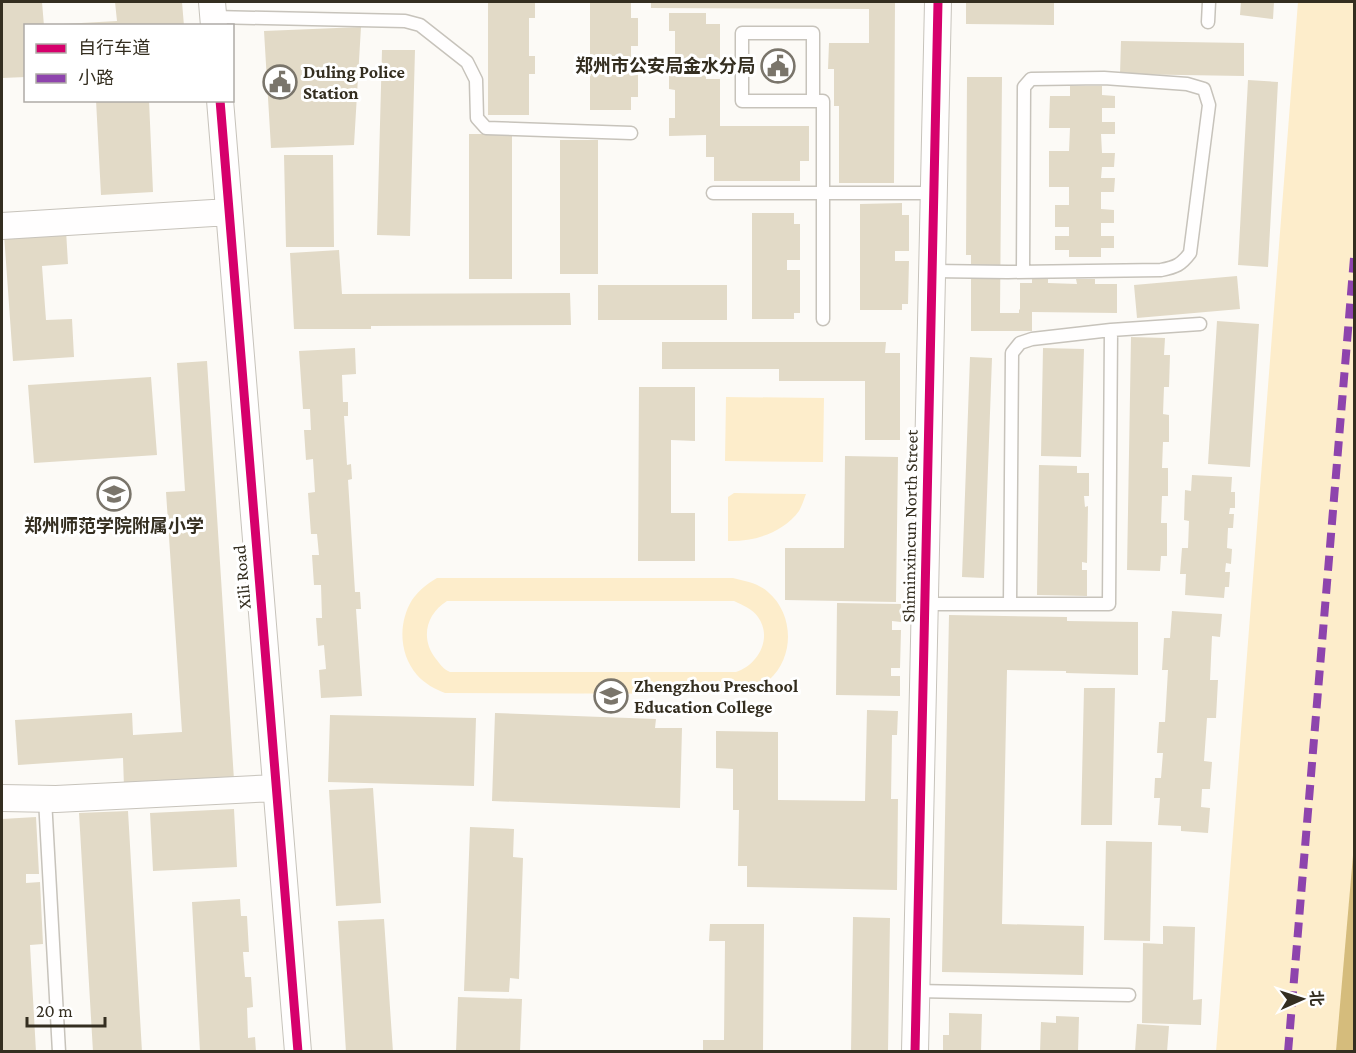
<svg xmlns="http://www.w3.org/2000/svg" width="1356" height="1053" viewBox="0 0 1356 1053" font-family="'Crimson Pro','Noto Sans SC',serif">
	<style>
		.green { fill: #fdedcb; fill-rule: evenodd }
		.water { fill: #d5bc7c }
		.building { fill: #e2dac7 }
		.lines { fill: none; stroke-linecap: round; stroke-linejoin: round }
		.lane-casing { stroke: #c7c3bb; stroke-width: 15 }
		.street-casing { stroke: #c7c3bb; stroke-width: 28 }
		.lane { stroke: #fffefe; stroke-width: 12 }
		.street { stroke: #fffefe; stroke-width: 26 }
		.quiet { stroke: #8e44ad; stroke-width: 8; stroke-dasharray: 15 8; stroke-linecap: butt }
		.cycleway-casing { stroke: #fff; stroke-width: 13 }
		.cycleway { stroke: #d6006c; stroke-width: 9 }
		.labels { text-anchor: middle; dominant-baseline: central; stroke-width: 6; stroke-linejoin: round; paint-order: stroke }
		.poi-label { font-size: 18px; font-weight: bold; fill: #342e20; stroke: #fff; text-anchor: start }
		.street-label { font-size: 18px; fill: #342e20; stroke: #fff }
	</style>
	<rect width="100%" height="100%" fill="#fcfaf6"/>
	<path class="green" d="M1298,2H1354V1051L1216,1052Z
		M726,397L824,398L823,462L725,461Z
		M734,493L806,494C804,499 802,506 799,511C783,533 753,542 728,541V497Z
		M437,578H733C745,581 758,583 768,592C794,614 795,657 769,680C761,688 750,691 739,694L445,693C435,689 425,684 417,675C399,654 398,623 412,600C419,590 427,584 437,578ZM447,601H734C742,605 753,609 758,617C773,638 758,665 736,672H450C443,669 440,664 436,659C420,639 426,614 447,601Z"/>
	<path class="water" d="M1354,844V1051H1336Z"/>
	<path class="building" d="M2,2H42L44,26H26V77L2,78Z
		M115,2H182L184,26H63V24L117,21Z
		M488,2H535V18H529V56H535V74H529V115H488Z
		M590,2H631V18H638V46H631V72H638V97H631V110H590Z
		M651,2H895L894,183H839V106H834V69H828L829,43H869V9L651,8Z
		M966,2H1054V25L966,24Z
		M1241,2H1274L1273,19L1240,15Z
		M669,13H706V24H720V67H706V79H720V126H809V161H800V181H714V157H706V135L669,136V118H675V90L669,89V55H675V31H669Z
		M361,27L354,145L271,148L264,31Z
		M1121,41L1244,43V76L1120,74Z
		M382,50H415L410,236L377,235Z
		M967,77H1002L1000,313H1019V309L1020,310V283H1032V278H1048V283L1077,284L1076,279H1095V284H1117V313L1032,312V331H971V255H966Z
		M1248,80L1278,82L1268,267L1238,265Z
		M1070,86H1102V95L1115,96V108H1102V122H1115V134H1101L1102,153H1115L1114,167H1102L1101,178H1115L1114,192H1101V209L1114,210V223H1101V236H1114V248H1101V257H1069V250H1055V236H1069V227H1055V205H1069V187H1049V151H1069L1070,128H1049L1050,96H1070Z
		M96,100H149L153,192L101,195Z
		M469,134H512V279H469Z
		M560,140H598V274H560Z
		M284,155H333L334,247H286Z
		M902,203V215H909V251H895V261H909L908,304H902V310H860V204Z
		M752,213H794V224H800V260H787V270H800V313H794V319H752Z
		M66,230L68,264L42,266L46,320L72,319L74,357L13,361L4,234Z
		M339,250L342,294L570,293L571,325L371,326V329H294L290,253Z
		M1237,276L1240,309L1137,318L1134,285Z
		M598,285H727V320H598Z
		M1217,321L1259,324L1250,467L1208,464Z
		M1131,337L1165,338L1164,355H1170L1169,387H1164L1163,414L1169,415V442H1163L1162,468H1168V496H1162L1161,523H1167V556H1161L1160,571L1127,570Z
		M662,342H886L885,353H900V440H865V381H779V369H662Z
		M355,348L356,374L342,375L343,402H348V416H344L347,465L351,464L352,479L348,480L355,592H360L361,609H356L362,696L321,698L319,670L326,669L324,645L318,646L316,618H322L321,585H314L312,555H319L317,534H311L308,493L315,492L313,459L306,460L304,430H311L310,409H303L299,351Z
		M1043,348L1084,349L1081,457L1041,456Z
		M970,357L992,358L984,578L962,577Z
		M207,361L234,780L124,787L123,758L18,765L15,720L132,713L133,735L182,732L166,492L185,491L177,363Z
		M151,377L157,455L34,463L28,385Z
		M639,387H695V441L671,440V513H695V561H638Z
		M845,456L898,457L896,602L785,600V548H844Z
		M1039,465L1077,466V473H1089V496H1084L1085,507L1088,506L1087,563L1082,562V570H1087V596L1037,595Z
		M1192,475L1232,477L1231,492H1235V508H1230L1229,514H1234L1233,528H1228L1227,548L1232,549L1231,564L1226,563L1225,572H1230L1229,587H1225L1224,598L1185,595L1186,574H1180L1182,548H1188L1189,521L1184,520L1185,490L1191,491Z
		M837,603L901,604V622L892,621V630H901L900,668H891V676H900V696L836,695Z
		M1172,611L1222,614L1220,637L1212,636L1210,680H1218L1216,718H1207L1204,761L1212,762L1210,789H1202L1201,807L1210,808L1208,833L1181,831V826L1158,825L1160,798H1154L1155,778H1161L1163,753H1157L1159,722H1165L1168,670H1162L1164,638H1170Z
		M949,615L1067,617V621L1138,622V675L1066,673V671L1007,670L1002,924L1084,926L1083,975L942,972Z
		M1084,688H1115L1112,825H1081Z
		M867,710L898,711L897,735H892L891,799H898L897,890L747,887V866H738L739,810H733V769L716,768V731L778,732V800L865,801Z
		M495,713L656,719L655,728H682L680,808L492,801Z
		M330,715L476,718L474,786L328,782Z
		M373,788L381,903L336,906L329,790Z
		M234,809L237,867L153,871L150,813Z
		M128,811L142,1052H93L79,813Z
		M36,817L39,874H26V883L40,882L43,944L30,945L36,1052H2V819Z
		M470,827L514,829L513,857L523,858L519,979L510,978L509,992L464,991Z
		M1106,841L1152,842L1150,941L1104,940Z
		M240,899L241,916H247L249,952H243L245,977H251L253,1007L247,1008L248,1038L255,1037L256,1052H200L192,902Z
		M853,917L890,918L888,1052H851Z
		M384,919L393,1052H346L338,921Z
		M710,924H764L763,1052H703V1040H724L725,941H709Z
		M1163,926L1195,927L1193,1000L1202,999L1201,1025L1142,1023L1143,943L1163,944Z
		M458,997L522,999L520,1052H456Z
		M949,1013L982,1014L981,1052H943V1035H949Z
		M1056,1016L1079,1017L1078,1052H1040L1041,1022L1056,1023Z
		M1137,1024L1169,1026L1167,1052H1135Z"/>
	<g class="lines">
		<defs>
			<path id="lane" d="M213,17L405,21L420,25L467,62L476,80L477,118L486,128L631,133
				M1208,22L1209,2
				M813,101V33H742V101H823V319
				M713,193H934
				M933,271L1008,272L1161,270C1176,267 1181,265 1190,253L1209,105L1204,89L1187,84L1104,78L1031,79L1024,87L1023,271
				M925,604H1010L1012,353L1020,343L1032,339L1111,330L1200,324
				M1010,604H1109L1111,330
				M45,799L59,1052
				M916,991L1129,995"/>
			<path id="street" d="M212,2L214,26
				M220,100L298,1052
				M2,226L229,212
				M2,798L56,799L276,788
				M915,1052L938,2"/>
		</defs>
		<use href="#lane" class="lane-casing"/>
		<use href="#street" class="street-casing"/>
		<use href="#lane" class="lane"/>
		<use href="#street" class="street"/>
		<path class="quiet" d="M1288,1052L1354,258"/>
		<defs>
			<path id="cycleway" d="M220,100L298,1052
				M915,1052L938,2"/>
		</defs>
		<use href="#cycleway" class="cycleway-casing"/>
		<use href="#cycleway" class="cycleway"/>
	</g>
	<defs>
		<symbol id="civic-ring" viewBox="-11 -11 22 22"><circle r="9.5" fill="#fff" stroke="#7a756b" stroke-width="1.5"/><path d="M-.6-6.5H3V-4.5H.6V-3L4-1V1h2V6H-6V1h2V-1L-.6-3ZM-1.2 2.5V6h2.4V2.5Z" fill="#7a756b"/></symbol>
		<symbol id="school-ring" viewBox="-11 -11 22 22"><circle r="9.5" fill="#fff" stroke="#7a756b" stroke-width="1.5"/><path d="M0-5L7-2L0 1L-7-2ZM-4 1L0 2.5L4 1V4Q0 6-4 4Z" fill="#7a756b"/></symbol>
		<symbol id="university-ring" viewBox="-11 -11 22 22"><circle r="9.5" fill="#fff" stroke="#7a756b" stroke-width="1.5"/><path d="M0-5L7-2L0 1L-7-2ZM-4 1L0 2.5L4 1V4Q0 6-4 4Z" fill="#7a756b"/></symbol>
	</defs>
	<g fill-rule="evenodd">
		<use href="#civic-ring" x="759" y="47" width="38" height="38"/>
		<use href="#civic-ring" x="261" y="63" width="38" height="38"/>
		<use href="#school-ring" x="95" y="475" width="38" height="38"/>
		<use href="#university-ring" x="592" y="677" width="38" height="38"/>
	</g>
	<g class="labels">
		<g class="poi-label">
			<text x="755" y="66" text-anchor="end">郑州市公安局金水分局</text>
			<text x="303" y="72">Duling Police<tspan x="303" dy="21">Station</tspan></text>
			<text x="114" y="526" text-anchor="middle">郑州师范学院附属小学</text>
			<text x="634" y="686">Zhengzhou Preschool<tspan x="634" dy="21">Education College</tspan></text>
		</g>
		<g class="street-label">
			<text transform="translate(910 526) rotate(-89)">Shiminxincun North Street</text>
			<text transform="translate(242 577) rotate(-95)">Xili Road</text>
		</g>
	</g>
	<rect width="1356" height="1053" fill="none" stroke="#342e20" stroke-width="6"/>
	<rect x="24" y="24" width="210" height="78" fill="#ffffff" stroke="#aeaba6" stroke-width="1.5"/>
	<rect x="36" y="44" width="30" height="9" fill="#d6006c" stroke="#aeaba6" stroke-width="1.5"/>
	<text x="78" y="54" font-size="18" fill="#342e20">自行车道</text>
	<rect x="36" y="74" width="30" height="9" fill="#8e44ad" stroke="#aeaba6" stroke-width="1.5"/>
	<text x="78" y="84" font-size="18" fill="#342e20">小路</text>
	<g transform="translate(1302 999) rotate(87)" stroke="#ffffff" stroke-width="4.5" paint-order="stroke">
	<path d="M0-4.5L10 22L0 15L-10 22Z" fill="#342e20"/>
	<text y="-9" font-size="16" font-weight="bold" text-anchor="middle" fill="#342e20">北</text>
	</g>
	<path d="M27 1017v9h78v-9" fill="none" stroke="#342e20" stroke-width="3"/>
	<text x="36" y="1017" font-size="18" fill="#342e20" stroke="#ffffff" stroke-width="4.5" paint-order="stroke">20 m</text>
</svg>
